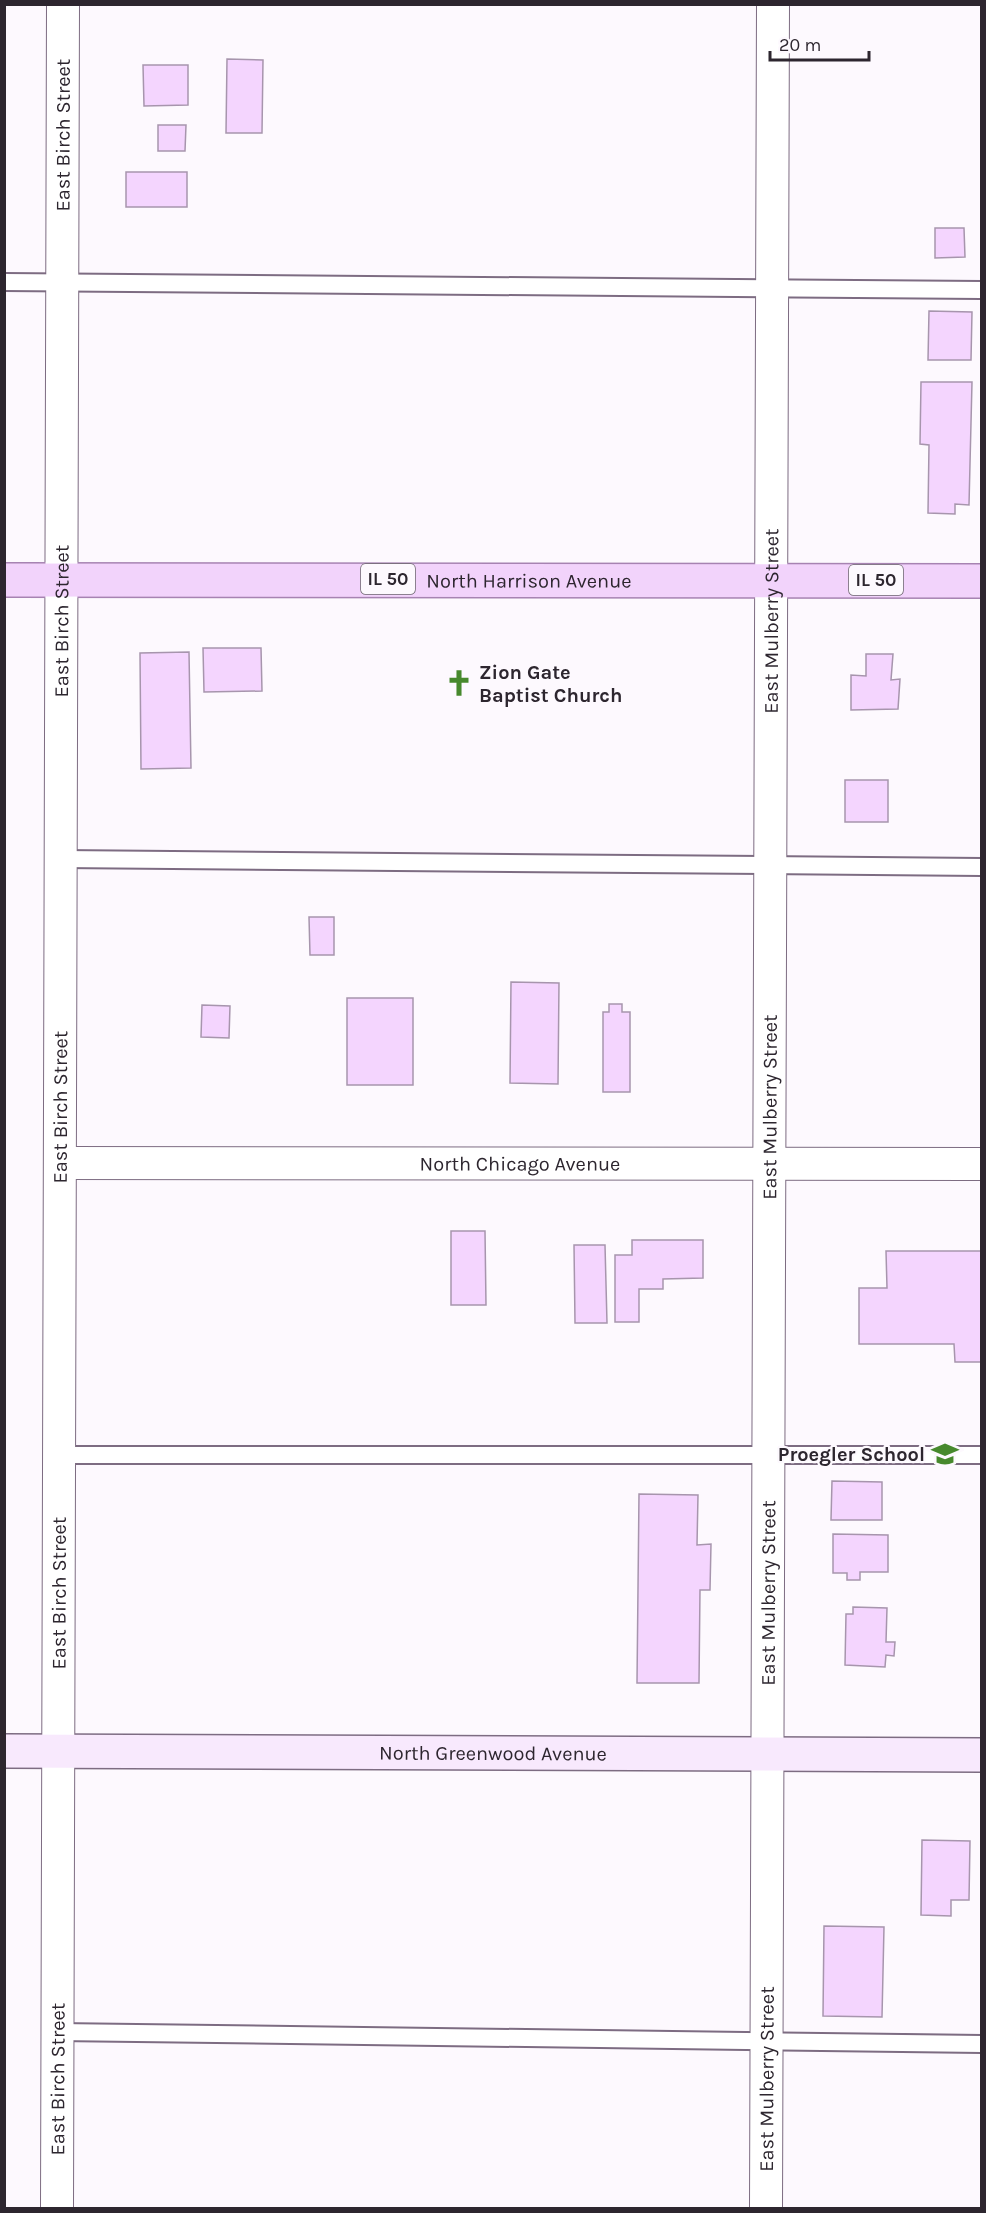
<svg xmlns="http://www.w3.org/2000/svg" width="986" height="2213" viewBox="0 0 986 2213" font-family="Karla,sans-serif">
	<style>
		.building { fill: #f4d5fe; stroke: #a795ad; stroke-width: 1.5 }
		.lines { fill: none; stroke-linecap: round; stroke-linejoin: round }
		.lane-casing { stroke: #7d6c82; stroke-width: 20 }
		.street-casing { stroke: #7d6c82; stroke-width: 34 }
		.secondary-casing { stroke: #7d6c82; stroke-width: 36 }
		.primary-casing { stroke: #a783b2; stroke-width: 36 }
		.lane { stroke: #fff; stroke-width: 16 }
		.street { stroke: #fff; stroke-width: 32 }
		.secondary { stroke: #f8e9fd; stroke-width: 33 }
		.primary { stroke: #f2d3fb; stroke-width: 33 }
		.labels { text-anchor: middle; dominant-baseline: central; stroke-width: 4.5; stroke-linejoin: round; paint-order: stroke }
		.shield { fill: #fdf9fe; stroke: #6b656d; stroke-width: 1.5 }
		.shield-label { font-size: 18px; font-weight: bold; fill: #2d262f }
		.street-label { font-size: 20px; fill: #2d262f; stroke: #fdf9fe }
		.poi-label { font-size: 20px; font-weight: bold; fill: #2d262f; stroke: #fdf9fe; text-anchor: start }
	</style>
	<rect width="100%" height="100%" fill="#fdf9fe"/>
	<path class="building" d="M227,59L263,60L262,133H226Z
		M143,65H188V105L144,106Z
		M158,125H186L185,151H158Z
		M126,172H187V207H126Z
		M935,228H964L965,257L935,258Z
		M929,311L972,312L971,360H928Z
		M921,382H972L969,505L955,504V514L928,513L929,445L920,444Z
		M203,648H261L262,691L204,692Z
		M189,652L191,768L141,769L140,653Z
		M866,654H893L891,680L900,679L898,709L851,710V675L866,676Z
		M845,780H888V822H845Z
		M309,917H334V955H310Z
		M511,982L559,983L558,1084L510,1083Z
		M347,998H413V1085H347Z
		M609,1004H622V1012H630V1092H603V1012H609Z
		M202,1005L230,1006L229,1038L201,1037Z
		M451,1231H485L486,1305H451Z
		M632,1240H703V1278L663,1279V1289H639V1322H615V1255H632Z
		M574,1245H605L607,1323H575Z
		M886,1251H982V1362H955L954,1344H859V1288H887Z
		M832,1481L882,1482V1520H831Z
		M639,1494L698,1495L697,1545L711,1544L710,1590H700L699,1683H637Z
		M833,1534L888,1535V1572H860V1580H847V1573H833Z
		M853,1607L887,1608L886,1642H895L894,1656L886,1655L885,1667L845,1665L846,1614H853Z
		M922,1840L970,1841L969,1900H951V1916L921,1915Z
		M824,1926L884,1927L882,2017L823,2016Z"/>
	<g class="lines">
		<defs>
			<path id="lane" d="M4,282L982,290
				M61,859L982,867
				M59,1455H982
				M57,2032L982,2044"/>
			<g id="street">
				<path id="s1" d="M60,1163L982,1164"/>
				<path id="s2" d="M57,2208L63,4"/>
				<path id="s3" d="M766,2208L773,4"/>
			</g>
			<g id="secondary">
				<path id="s4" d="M4,1751L982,1755"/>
			</g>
			<g id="primary">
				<path id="s5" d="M4,580L982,581"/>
			</g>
		</defs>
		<use href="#lane" class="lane-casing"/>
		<use href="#street" class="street-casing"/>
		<use href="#secondary" class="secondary-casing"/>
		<use href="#primary" class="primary-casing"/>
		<use href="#lane" class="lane"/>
		<use href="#street" class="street"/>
		<use href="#secondary" class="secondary"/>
		<use href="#primary" class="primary"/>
	</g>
	<defs>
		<symbol id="church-bare" viewBox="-9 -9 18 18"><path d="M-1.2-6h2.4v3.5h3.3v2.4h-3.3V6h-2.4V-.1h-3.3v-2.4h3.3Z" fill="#47892d" stroke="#fdf9fe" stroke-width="2.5" paint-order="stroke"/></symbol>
		<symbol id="school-bare" viewBox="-9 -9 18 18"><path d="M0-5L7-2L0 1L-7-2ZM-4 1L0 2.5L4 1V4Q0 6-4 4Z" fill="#47892d" stroke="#fdf9fe" stroke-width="2.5" paint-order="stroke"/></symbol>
	</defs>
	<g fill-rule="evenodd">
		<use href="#church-bare" x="440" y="664" width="38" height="38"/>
		<use href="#school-bare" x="926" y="1435" width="38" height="38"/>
	</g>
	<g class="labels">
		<g class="shield">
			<rect x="361" y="564" width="54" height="30" rx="4.5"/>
			<rect x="849" y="565" width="54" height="30" rx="4.5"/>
		</g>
		<g class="shield-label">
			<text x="388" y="579">IL 50</text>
			<text x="876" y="580">IL 50</text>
		</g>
		<g class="street-label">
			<text stroke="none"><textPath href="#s2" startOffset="2073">East Birch Street</textPath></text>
			<text stroke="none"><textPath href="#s5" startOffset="525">North Harrison Avenue</textPath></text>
			<text stroke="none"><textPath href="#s2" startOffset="1587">East Birch Street</textPath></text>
			<text stroke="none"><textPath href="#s3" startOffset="1587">East Mulberry Street</textPath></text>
			<text stroke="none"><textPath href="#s2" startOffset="1101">East Birch Street</textPath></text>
			<text stroke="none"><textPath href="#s3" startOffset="1101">East Mulberry Street</textPath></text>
			<text stroke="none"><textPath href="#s1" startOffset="460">North Chicago Avenue</textPath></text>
			<text stroke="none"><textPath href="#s2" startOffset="615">East Birch Street</textPath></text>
			<text stroke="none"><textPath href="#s3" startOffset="615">East Mulberry Street</textPath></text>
			<text stroke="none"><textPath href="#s4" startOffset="489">North Greenwood Avenue</textPath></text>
			<text stroke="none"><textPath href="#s2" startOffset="129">East Birch Street</textPath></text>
			<text stroke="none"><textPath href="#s3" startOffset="129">East Mulberry Street</textPath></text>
		</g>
		<g class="poi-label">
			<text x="479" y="672">Zion Gate<tspan x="479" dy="23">Baptist Church</tspan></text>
			<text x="925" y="1454" text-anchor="end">Proegler School</text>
		</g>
	</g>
	<rect width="986" height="2213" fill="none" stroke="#2d262f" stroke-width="12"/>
	<path d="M770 51v9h99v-9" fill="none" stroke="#2d262f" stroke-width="3"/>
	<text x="779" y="51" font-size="18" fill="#2d262f" stroke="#fdf9fe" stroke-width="4.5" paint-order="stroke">20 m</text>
</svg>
